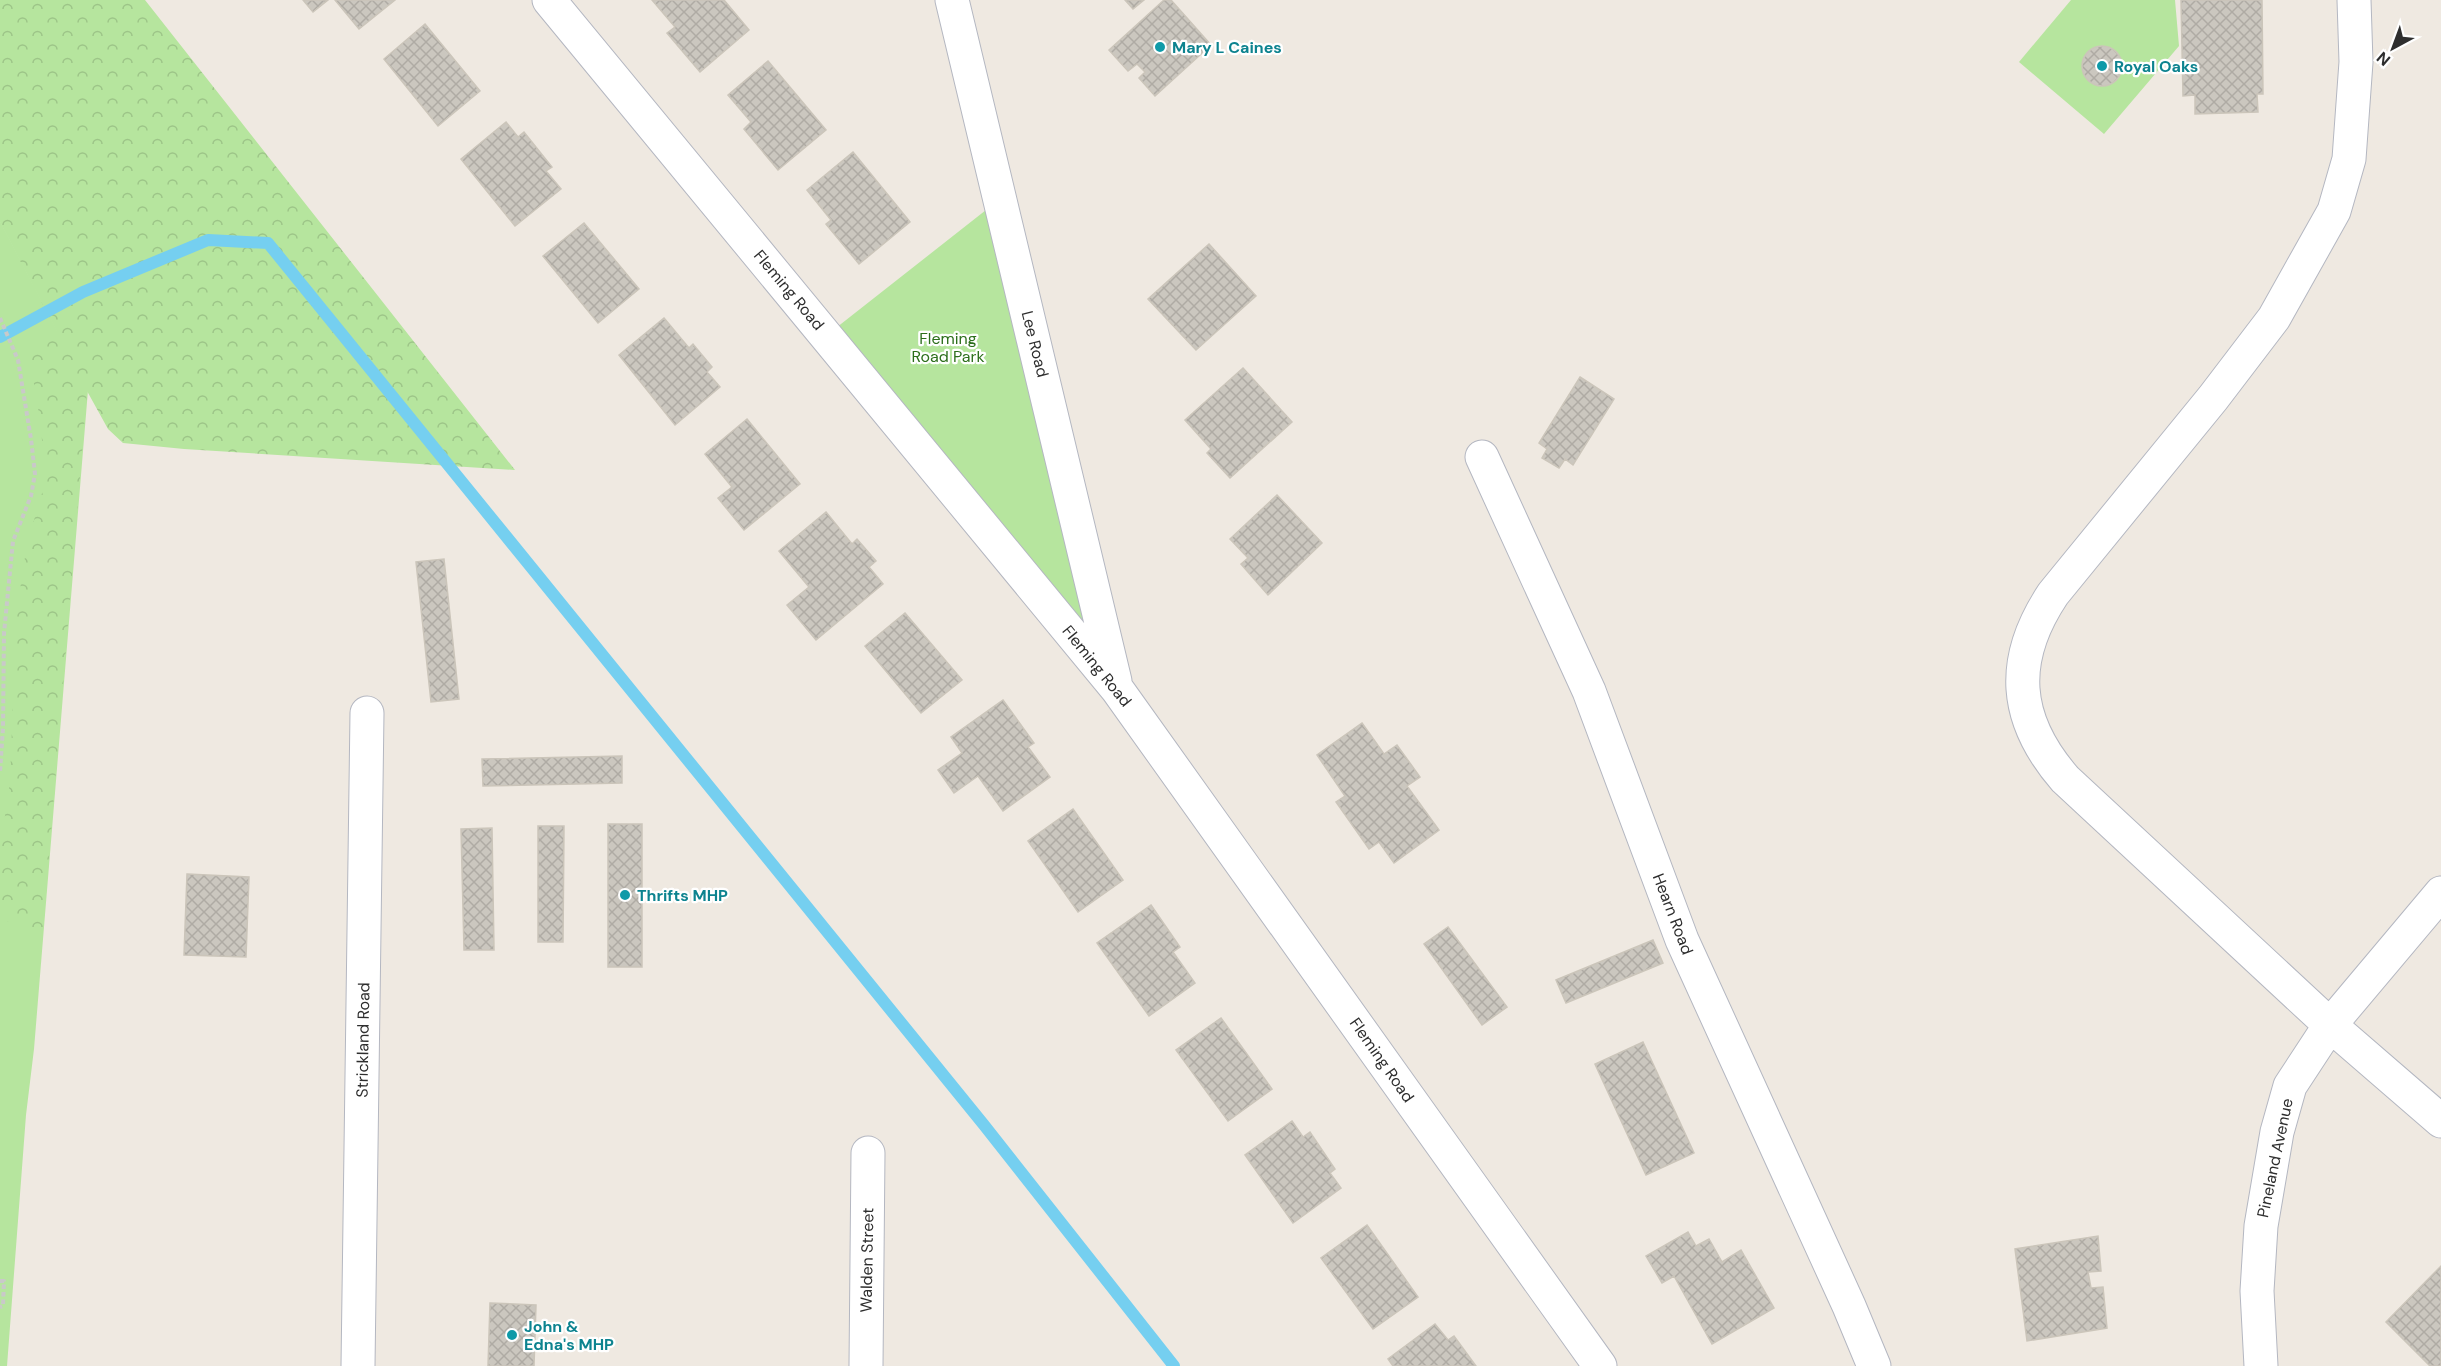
<svg xmlns="http://www.w3.org/2000/svg" width="2441" height="1366" viewBox="0 0 2441 1366" font-family="'DM Sans',sans-serif">
	<style>
		.grass { fill: #b6e59e }
		.forest { fill: url(#forest-crowns) }
		.lines { fill: none; stroke-linecap: round; stroke-linejoin: round }
		.stream { stroke: #75cff0; stroke-width: 12 }
		.building { fill: url(#building-cross-hatch); stroke: #cbc5ba; stroke-width: 1.5 }
		.minor-casing { stroke: #b4b7c1; stroke-width: 35 }
		.path { stroke: #c9c9c9; stroke-width: 4; stroke-dasharray: 4.5 3; stroke-linecap: butt }
		.minor { stroke: #fff; stroke-width: 33 }
		.culture-dot { fill: #0f9aa8; stroke: #fff; stroke-width: 2 }
		.labels { text-anchor: middle; dominant-baseline: central; stroke-width: 4.5; stroke-linejoin: round; paint-order: stroke }
		.culture-label { font-size: 16px; font-weight: bold; fill: #0d838f; stroke: #fff; text-anchor: start }
		.street-label { font-size: 16px; fill: #2e2e2e; stroke: #fff }
		.park-label { font-size: 16px; fill: #2c6e1b; stroke: #fff }
	</style>
	<defs>
		<pattern id="forest-crowns" width="20" height="18" patternUnits="userSpaceOnUse" patternTransform="scale(1.5)"><rect width="20" height="18" fill="#b6e59e"/><path d="M2 6a3 3 0 1 1 6 0M12 15a3 3 0 1 1 6 0" fill="none" stroke="#9dc588"/></pattern>
		<pattern id="building-cross-hatch" width="8" height="8" patternUnits="userSpaceOnUse" patternTransform="scale(1.5)"><rect width="8" height="8" fill="#cbc7bf"/><path d="M0 0l8 8M0 8l8-8" fill="none" stroke="#afaba4"/></pattern>
	</defs>
	<rect width="100%" height="100%" fill="#efe9e1"/>
	<path class="grass" d="M2071,0H2175L2179,46L2104,134L2019,62Z
		M1000,199L1099,624L1074,636L827,335Z
		M0,221L88,390L34,1049L26,1115L7,1366H0Z"/>
	<path class="forest" d="M0,0H145L515,470L184,449L123,443L108,429L87,391L42,943C30,929 19,921 0,921V849L10,782L16,616L27,544L45,483L41,426L28,348L58,334L0,222Z"/>
	<g class="lines">
		<path class="stream" d="M0,337L83,292L208,240L268,243L984,1125L1174,1366"/>
	</g>
	<path class="building" d="M303,0H328L313,12Z
		M335,0H395L359,29Z
		M652,0H724L749,30L700,72L667,33L675,27Z
		M1125,0H1144L1133,9Z
		M1164,0H1171L1211,45L1155,96L1139,78L1145,72L1137,64L1128,71L1109,50Z
		M2181,0H2262L2263,94H2257L2258,112L2195,114V95L2183,96Z
		M425,24L480,91L438,126L384,59Z
		M2082 66a20 20 0 1 1 40 0a20 20 0 1 1-40 0Z
		M768,61L826,130L778,170L744,129L751,122L728,95Z
		M506,122L518,137L524,132L552,167L546,171L561,189L515,226L461,159Z
		M853,152L910,222L859,264L826,224L831,220L807,190Z
		M584,223L639,289L598,323L543,256Z
		M1209,244L1256,296L1196,350L1148,299Z
		M664,318L689,348L693,344L712,367L707,372L720,387L675,425L619,355Z
		M1243,368L1292,422L1230,478L1207,453L1211,449L1185,420Z
		M1580,377L1614,399L1573,465L1565,459L1559,468L1542,458L1547,449L1539,443Z
		M747,419L800,484L744,530L718,498L732,487L705,454Z
		M1277,495L1322,543L1268,595L1241,564L1248,558L1230,539Z
		M826,512L852,544L857,539L876,561L869,567L883,584L816,640L787,605L809,587L779,551Z
		M444,559L459,699L431,702L416,562Z
		M905,613L962,680L921,713L865,646Z
		M1003,700L1034,743L1028,747L1050,777L1003,811L978,776L954,793L938,770L962,753L951,737Z
		M1362,723L1384,754L1397,745L1420,777L1407,786L1439,830L1394,863L1379,842L1369,849L1336,802L1345,796L1317,755Z
		M622,756V783L483,786L482,759Z
		M1073,809L1123,880L1078,912L1028,841Z
		M608,824H642V967H608Z
		M538,826H564L563,942H538Z
		M492,828L494,950H464L461,829Z
		M187,874L249,877L246,957L184,955Z
		M1151,905L1180,947L1173,952L1195,983L1149,1016L1097,943Z
		M1448,927L1507,1007L1482,1025L1424,944Z
		M1653,940L1663,963L1566,1003L1556,980Z
		M1221,1018L1272,1089L1228,1121L1176,1050Z
		M1643,1042L1694,1153L1646,1175L1595,1064Z
		M1292,1121L1303,1137L1310,1132L1335,1169L1330,1173L1341,1188L1293,1223L1245,1155Z
		M1367,1225L1418,1297L1373,1329L1321,1258Z
		M1688,1232L1696,1246L1709,1239L1722,1262L1741,1250L1774,1308L1712,1344L1674,1276L1662,1283L1646,1256Z
		M2098,1236L2101,1271L2088,1272L2091,1288L2103,1287L2107,1328L2027,1341L2015,1249Z
		M2441,1266V1366H2430L2386,1322Z
		M490,1303L536,1305L534,1366H488Z
		M1435,1324L1448,1340L1454,1336L1476,1366H1393L1388,1359Z"/>
	<g class="lines">
		<defs>
			<path id="minor" d="M549,0L1117,689L1600,1366
				M952,0L1115,681
				M2354,0L2356,62L2349,159L2334,211L2274,318L2213,398L2053,594C2009,660 2013,719 2065,779L2330,1025L2441,1121
				M1482,457L1589,691L1682,940L1849,1306L1874,1366
				M358,1366L367,713
				M866,1366L868,1153
				M2261,1366L2257,1291L2261,1226L2277,1132L2290,1086L2330,1025L2441,893"/>
		</defs>
		<use href="#minor" class="minor-casing"/>
		<path class="path" d="M0,318L18,360L31,439L35,474L31,496L13,541L4,633L3,728L0,772
			M0,1281H4L3,1306L0,1307"/>
		<use href="#minor" class="minor"/>
	</g>
	<g class="culture-dot">
		<circle cx="1160" cy="47" r="6"/>
		<circle cx="2102" cy="66" r="6"/>
		<circle cx="625" cy="895" r="6"/>
		<circle cx="512" cy="1335" r="6"/>
	</g>
	<g class="labels">
		<g class="culture-label">
			<text x="1172" y="47">Mary L Caines</text>
			<text x="2114" y="66">Royal Oaks</text>
			<text x="637" y="895">Thrifts MHP</text>
			<text x="524" y="1326">John &amp;<tspan x="524" dy="18">Edna's MHP</tspan></text>
		</g>
		<g class="street-label">
			<text transform="translate(789 290) rotate(50)">Fleming Road</text>
			<text transform="translate(1035 344) rotate(76)">Lee Road</text>
			<text transform="translate(1097 666) rotate(51)">Fleming Road</text>
			<text transform="translate(1673 914) rotate(69)">Hearn Road</text>
			<text transform="translate(363 1040) rotate(-89)">Strickland Road</text>
			<text transform="translate(1382 1060) rotate(55)">Fleming Road</text>
			<text transform="translate(2275 1158) rotate(-78)">Pineland Avenue</text>
			<text transform="translate(867 1260) rotate(-89)">Walden Street</text>
		</g>
		<g class="park-label">
			<text x="948" y="338">Fleming<tspan x="948" dy="18">Road Park</tspan></text>
		</g>
	</g>
	<g transform="translate(2393 48) rotate(221)" stroke="#ffffff" stroke-width="4.5" paint-order="stroke">
	<path d="M0-4.5L10 22L0 15L-10 22Z" fill="#2e2e2e"/>
	<text y="-9" font-size="16" font-weight="bold" text-anchor="middle" fill="#2e2e2e">N</text>
	</g>
</svg>
